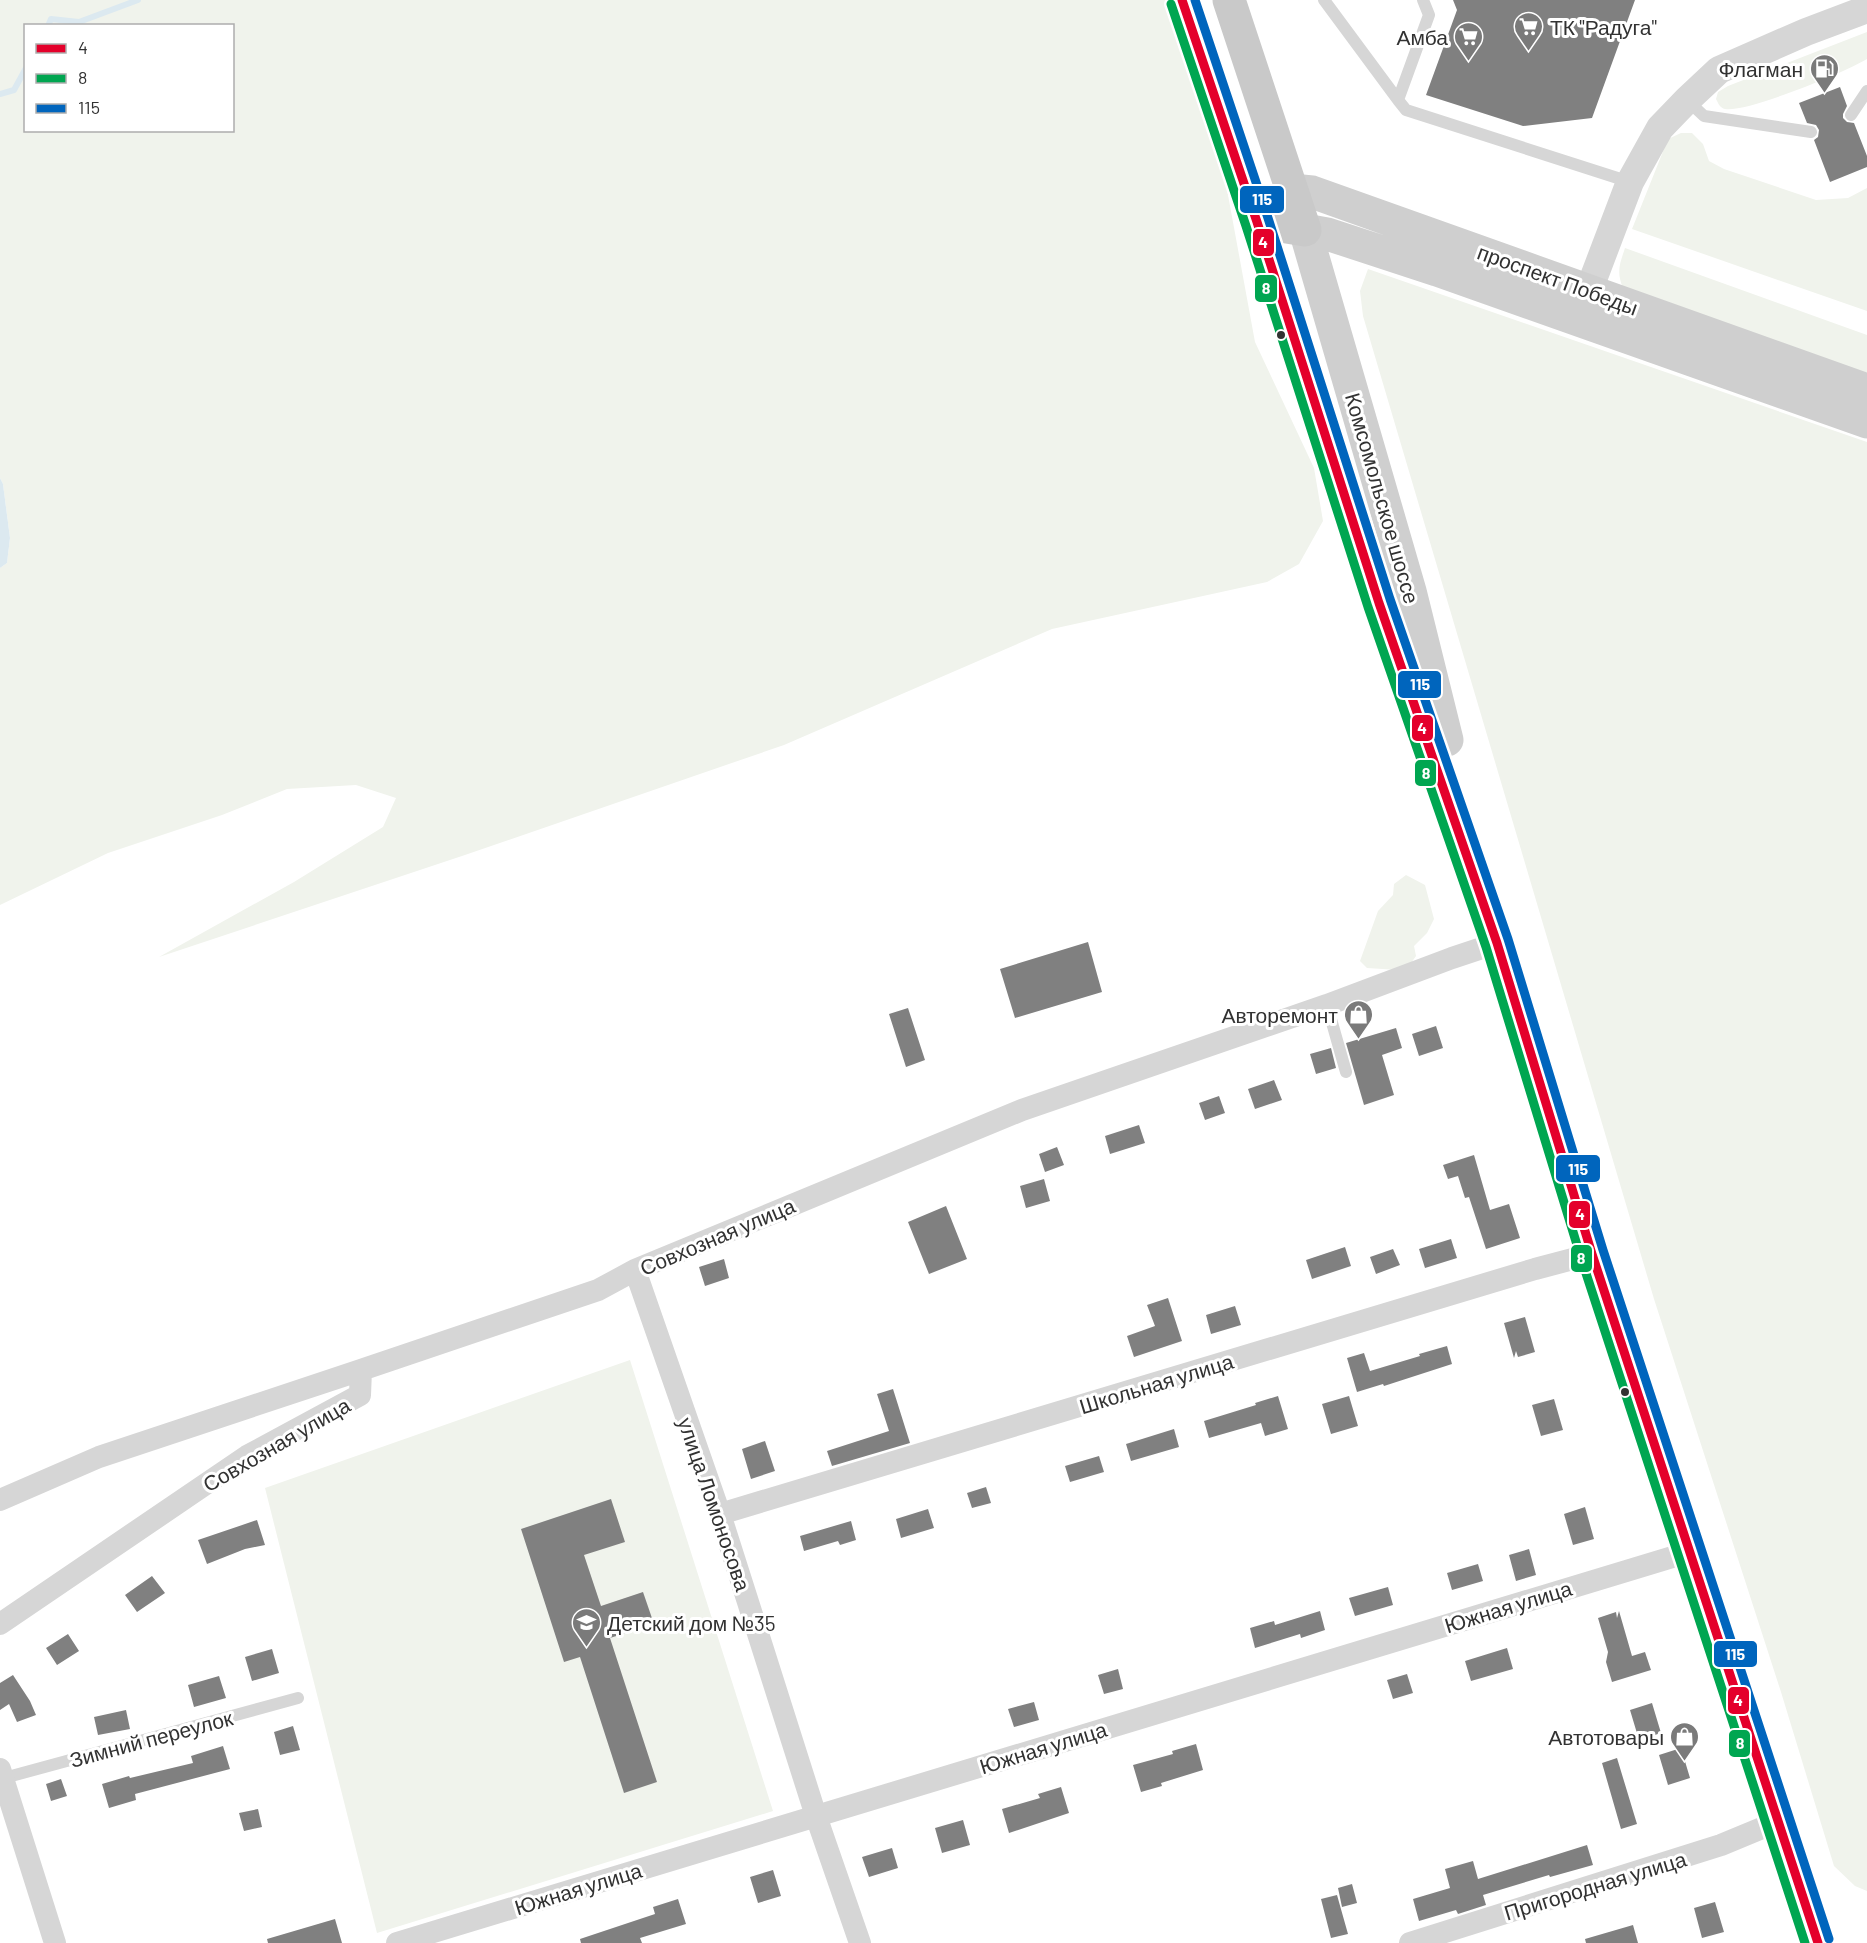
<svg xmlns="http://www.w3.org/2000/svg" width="1867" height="1943" viewBox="0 0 1867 1943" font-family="Barlow,sans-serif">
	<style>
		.green { fill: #f0f3ec; fill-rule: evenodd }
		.water { fill: #dce9f0 }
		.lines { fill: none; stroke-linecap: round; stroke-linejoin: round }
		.stream { stroke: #dce9f0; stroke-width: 6 }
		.building { fill: #808080 }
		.service { stroke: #d6d6d6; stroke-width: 12 }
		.minor { stroke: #d6d6d6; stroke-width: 22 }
		.tertiary { stroke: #d6d6d6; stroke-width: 28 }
		.secondary { stroke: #cfcfcf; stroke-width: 33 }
		.primary { stroke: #c9c9c9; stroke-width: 33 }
		.bus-1-casing { stroke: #fff; stroke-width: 14 }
		.bus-2-casing { stroke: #fff; stroke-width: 14 }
		.bus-3-casing { stroke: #fff; stroke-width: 14 }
		.bus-1 { stroke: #e4002b; stroke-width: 9 }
		.bus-2 { stroke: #00a651; stroke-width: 9 }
		.bus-3 { stroke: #0065bd; stroke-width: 9 }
		.bus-dot { fill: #323232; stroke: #fff; stroke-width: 2 }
		.labels { text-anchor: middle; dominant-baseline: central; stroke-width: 6; stroke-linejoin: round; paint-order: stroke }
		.poi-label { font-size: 21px; fill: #323232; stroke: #fff; text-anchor: end }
		.street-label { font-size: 21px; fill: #323232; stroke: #fff }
		.line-badge { stroke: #fff; stroke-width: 2 }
		.badge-label { font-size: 16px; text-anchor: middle; font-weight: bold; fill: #fff }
	</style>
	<rect width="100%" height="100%" fill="#fff"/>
	<path class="green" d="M0,0H1168L1206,75L1255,342L1314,468L1323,521L1299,564L1267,582L1052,629L784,745L462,856L159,957L294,882L383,827L396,798L356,785L287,789L222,815L108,853L0,905V568L7,563L10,538L3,484L0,478ZM26,26H232V130H26Z
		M1867,32V59C1846,72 1746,113 1725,109C1720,108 1718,103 1716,99L1718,92L1728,86Z
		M1681,133H1692L1703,144L1709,161L1724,169L1816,200L1848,198L1867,188V311L1632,229L1668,139Z
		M1625,248L1867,335V382L1623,288C1616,272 1620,263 1625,248Z
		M1368,269L1867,442V1891L1855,1886L1834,1866L1781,1692L1654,1299L1363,316L1360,291Z
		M1406,875L1425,885L1434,919L1427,933L1414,946L1416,956L1409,966L1398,970L1367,968L1360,961L1378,911L1393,895L1394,884Z
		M630,1360L773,1811L377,1933L265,1488Z"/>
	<path class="water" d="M0,478L3,484L10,538L7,563L0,568Z"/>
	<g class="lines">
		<path class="stream" d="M48,26L51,19L79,22L138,0
			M0,94L14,90L26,68"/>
	</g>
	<path class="building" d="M1453,0H1635L1592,118L1523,126L1426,95L1457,10Z
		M1840,87L1847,106L1843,114V118L1847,122L1854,123L1867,156V167L1830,182L1814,140L1818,137L1819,130L1816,125L1807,123L1799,103Z
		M1088,942L1102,992L1015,1018L1000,969Z
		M908,1008L925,1060L906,1067L889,1014Z
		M1436,1026L1443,1048L1419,1056L1412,1034Z
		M1396,1028L1402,1048L1382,1055L1394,1095L1364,1105L1346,1043Z
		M1331,1048L1336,1068L1316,1074L1310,1054Z
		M1274,1080L1282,1100L1255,1109L1248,1089Z
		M1219,1096L1225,1113L1205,1120L1199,1103Z
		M1139,1125L1145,1143L1110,1154L1105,1136Z
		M1057,1147L1064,1165L1045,1172L1039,1154Z
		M1474,1155L1490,1210L1509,1204L1520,1238L1486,1249L1469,1197L1465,1198L1458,1176L1448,1179L1443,1165Z
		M1044,1179L1050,1201L1026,1208L1020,1186Z
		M946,1206L967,1259L929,1274L908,1222Z
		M1451,1239L1457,1258L1425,1268L1419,1249Z
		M1345,1247L1351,1266L1312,1279L1306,1260Z
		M1393,1249L1400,1265L1376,1274L1370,1257Z
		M724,1259L729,1278L705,1286L699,1267Z
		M1168,1298L1182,1341L1134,1357L1127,1336L1155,1326L1147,1305Z
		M1235,1306L1241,1325L1211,1334L1206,1315Z
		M1525,1317L1535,1352L1518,1357L1516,1351L1514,1358L1504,1323Z
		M1447,1346L1452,1364L1384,1386L1383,1384L1357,1392L1347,1358L1364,1353L1370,1371L1420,1356L1419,1354Z
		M893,1389L910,1443L832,1466L827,1451L889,1431L877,1394Z
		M1278,1396L1288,1429L1265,1436L1261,1423L1209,1438L1204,1421L1256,1405L1255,1403Z
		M1349,1396L1358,1426L1331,1434L1322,1404Z
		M1554,1399L1563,1430L1541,1436L1532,1405Z
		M1174,1429L1179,1447L1131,1461L1126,1444Z
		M765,1441L775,1471L751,1479L742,1449Z
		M1099,1456L1104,1472L1070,1482L1065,1466Z
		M986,1487L991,1503L972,1508L967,1493Z
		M611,1499L625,1542L584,1555L601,1606L643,1592L654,1624L610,1638L657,1782L624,1793L580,1657L564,1662L521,1529Z
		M1585,1507L1594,1539L1573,1545L1564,1514Z
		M928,1509L934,1528L901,1538L896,1519Z
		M257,1520L265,1545L245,1549L207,1564L198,1540Z
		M851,1521L856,1540L840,1545L838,1541L804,1551L800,1536Z
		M1529,1549L1536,1575L1516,1581L1509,1555Z
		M1478,1564L1483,1581L1452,1590L1447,1573Z
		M152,1576L165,1593L137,1612L125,1595Z
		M1388,1587L1393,1605L1355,1616L1349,1598Z
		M1320,1611L1325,1630L1301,1638L1300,1634L1255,1648L1250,1628L1274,1621L1275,1625Z
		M1619,1611L1632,1656L1645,1652L1651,1670L1612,1682L1606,1662L1608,1652L1598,1618L1616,1612L1617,1618Z
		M68,1634L79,1651L57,1665L46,1648Z
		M1507,1648L1513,1669L1471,1681L1465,1661Z
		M272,1649L279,1673L252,1681L245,1657Z
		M1118,1669L1123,1689L1104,1694L1098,1675Z
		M1407,1674L1413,1693L1393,1699L1387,1680Z
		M13,1675L30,1701L36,1715L17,1722L9,1704L0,1710V1683Z
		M219,1676L226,1698L194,1707L188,1685Z
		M1034,1702L1039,1720L1014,1727L1008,1709Z
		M1652,1703L1661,1733L1639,1740L1630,1710Z
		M126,1710L130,1729L98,1735L94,1717Z
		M293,1726L300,1750L280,1755L274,1732Z
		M1196,1744L1203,1770L1161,1783L1162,1786L1141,1792L1133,1765L1173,1754L1172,1751Z
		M223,1746L230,1769L135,1794L136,1800L109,1808L102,1784L129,1776L130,1778L193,1763L191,1756Z
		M1681,1748L1690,1778L1668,1785L1659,1755Z
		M1617,1758L1637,1824L1621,1829L1602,1763Z
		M61,1779L67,1796L51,1801L46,1784Z
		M1061,1787L1069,1813L1009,1833L1002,1809L1040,1798L1038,1794Z
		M258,1809L262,1827L244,1831L239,1813Z
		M963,1820L970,1845L942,1853L935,1828Z
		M1587,1845L1593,1865L1550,1877L1549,1875L1483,1895L1486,1905L1458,1914L1456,1910L1419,1921L1413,1899L1450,1888L1445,1869L1473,1861L1478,1879Z
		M892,1848L898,1868L869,1877L862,1857Z
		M773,1870L781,1896L758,1903L750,1877Z
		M1352,1884L1357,1903L1342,1907L1338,1888Z
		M1337,1895L1348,1934L1331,1938L1321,1899Z
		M678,1899L686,1924L640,1938L642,1943H581L580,1939L655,1914L653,1907Z
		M1715,1902L1724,1932L1702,1938L1694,1908Z
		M335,1919L342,1943H268L267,1939Z
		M1633,1925L1638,1943H1586L1585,1939Z"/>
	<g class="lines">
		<path class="service" d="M1324,0L1398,100
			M1423,0L1429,15L1398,100L1406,110L1630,182
			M1687,100L1704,116L1811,132
			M1851,115L1867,91
			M1327,1005L1346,1072
			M4,1778L298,1698"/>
		<path class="minor" d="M635,1270L720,1514L816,1816L860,1943
			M0,1500L99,1457L361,1370
			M720,1514L1535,1269L1592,1254
			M0,1624L247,1456L360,1395L361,1370L598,1290L635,1270L1022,1110L1327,1005L1452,958L1497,943
			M0,1769L55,1943
			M397,1943L1689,1552
			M1410,1943L1721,1845L1779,1821"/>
		<path class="tertiary" d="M1589,290L1630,182L1660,128L1687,100L1719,70L1806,32L1867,9"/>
		<path class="secondary" d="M1447,740L1410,591L1305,230L1327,234L1437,270L1867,422
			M1818,1943L1592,1254L1497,943L1379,603L1257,222L1292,190L1312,192L1867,390"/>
		<path class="primary" d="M1182,0L1257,222L1305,230L1229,0"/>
		<defs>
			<path id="bus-1" d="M1182,0L1257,222L1379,603L1497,943L1592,1254L1818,1943"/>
			<path id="bus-2" d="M1171,4L1246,226L1368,607L1486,947L1581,1258L1805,1943"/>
			<path id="bus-3" d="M1195,0L1268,218L1390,599L1508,939L1603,1250L1829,1939"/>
		</defs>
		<use href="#bus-1" class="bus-1-casing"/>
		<use href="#bus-2" class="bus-2-casing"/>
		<use href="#bus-3" class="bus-3-casing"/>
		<use href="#bus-1" class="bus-1"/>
		<use href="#bus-2" class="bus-2"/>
		<use href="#bus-3" class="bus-3"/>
	</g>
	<defs>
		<symbol id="supermarket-pin" viewBox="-11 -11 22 30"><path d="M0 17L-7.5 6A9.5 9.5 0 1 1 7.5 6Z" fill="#7a7a7a" stroke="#fff"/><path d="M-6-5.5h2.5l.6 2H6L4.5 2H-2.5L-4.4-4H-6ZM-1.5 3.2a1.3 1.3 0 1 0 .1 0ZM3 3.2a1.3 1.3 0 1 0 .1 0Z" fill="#fff"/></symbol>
		<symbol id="fuel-pin" viewBox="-11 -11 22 30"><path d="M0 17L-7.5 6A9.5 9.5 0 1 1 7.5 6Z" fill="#7a7a7a" stroke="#fff"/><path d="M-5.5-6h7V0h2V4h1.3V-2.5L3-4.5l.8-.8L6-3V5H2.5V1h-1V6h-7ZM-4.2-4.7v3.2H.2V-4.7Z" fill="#fff"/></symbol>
		<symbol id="shop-pin" viewBox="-11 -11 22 30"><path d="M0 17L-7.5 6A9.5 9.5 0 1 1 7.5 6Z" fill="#7a7a7a" stroke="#fff"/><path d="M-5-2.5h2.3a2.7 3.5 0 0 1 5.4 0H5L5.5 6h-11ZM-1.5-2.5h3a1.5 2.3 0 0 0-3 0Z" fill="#fff"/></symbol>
		<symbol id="school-pin" viewBox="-11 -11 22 30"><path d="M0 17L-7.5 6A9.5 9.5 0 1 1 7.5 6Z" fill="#7a7a7a" stroke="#fff"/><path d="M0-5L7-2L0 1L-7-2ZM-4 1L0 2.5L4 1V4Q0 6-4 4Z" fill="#fff"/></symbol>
	</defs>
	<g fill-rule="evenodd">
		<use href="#supermarket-pin" x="1512" y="10" width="33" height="45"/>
		<use href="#supermarket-pin" x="1452" y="20" width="33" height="45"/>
		<use href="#fuel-pin" x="1808" y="52" width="33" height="45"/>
		<use href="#shop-pin" x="1342" y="998" width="33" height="45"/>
		<use href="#school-pin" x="570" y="1606" width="33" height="45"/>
		<use href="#shop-pin" x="1668" y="1720" width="33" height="45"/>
	</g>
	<g class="bus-dot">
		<circle cx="1281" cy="335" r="5"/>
		<circle cx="1625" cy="1392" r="5"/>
	</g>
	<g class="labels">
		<g class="poi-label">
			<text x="1550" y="26" text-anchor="start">ТК "Радуга"</text>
			<text x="1448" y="36">Амба</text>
			<text x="1803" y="68">Флагман</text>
			<text x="1338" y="1014">Авторемонт</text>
			<text x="607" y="1622" text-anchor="start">Детский дом №35</text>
			<text x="1664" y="1736">Автотовары</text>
		</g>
		<g class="street-label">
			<text transform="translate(1558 279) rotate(20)">проспект Победы</text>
			<text transform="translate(1383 498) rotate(74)">Комсомольское шоссе</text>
			<text transform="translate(717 1236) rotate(-23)">Совхозная улица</text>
			<text transform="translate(1156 1383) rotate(-17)">Школьная улица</text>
			<text transform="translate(276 1444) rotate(-30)">Совхозная улица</text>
			<text transform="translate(715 1504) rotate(71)">улица Ломоносова</text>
			<text transform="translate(1508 1606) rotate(-17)">Южная улица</text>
			<text transform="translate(151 1738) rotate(-15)">Зимний переулок</text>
			<text transform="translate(1043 1747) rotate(-17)">Южная улица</text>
			<text transform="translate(1595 1885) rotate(-17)">Пригородная улица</text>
			<text transform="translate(578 1888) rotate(-17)">Южная улица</text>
		</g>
	</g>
	<g class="line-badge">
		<rect x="1239" y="185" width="46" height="29" rx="6" fill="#0065bd"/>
		<rect x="1252" y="228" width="23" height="29" rx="6" fill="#e4002b"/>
		<rect x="1254" y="274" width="24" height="29" rx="6" fill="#00a651"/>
		<rect x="1397" y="670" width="45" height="29" rx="6" fill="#0065bd"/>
		<rect x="1411" y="714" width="23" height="28" rx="6" fill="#e4002b"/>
		<rect x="1414" y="759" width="23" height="28" rx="6" fill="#00a651"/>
		<rect x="1555" y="1154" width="46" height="29" rx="6" fill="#0065bd"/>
		<rect x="1568" y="1200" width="23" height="29" rx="6" fill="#e4002b"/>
		<rect x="1570" y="1244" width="23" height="29" rx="6" fill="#00a651"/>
		<rect x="1713" y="1640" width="45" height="28" rx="6" fill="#0065bd"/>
		<rect x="1727" y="1686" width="23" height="29" rx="6" fill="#e4002b"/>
		<rect x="1728" y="1729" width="23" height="29" rx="6" fill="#00a651"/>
	</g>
	<g class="badge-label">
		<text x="1262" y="205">115</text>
		<text x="1263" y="248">4</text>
		<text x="1266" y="294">8</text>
		<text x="1420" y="690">115</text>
		<text x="1422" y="734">4</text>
		<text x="1426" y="779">8</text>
		<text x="1578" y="1175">115</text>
		<text x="1580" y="1220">4</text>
		<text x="1581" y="1264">8</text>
		<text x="1735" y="1660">115</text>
		<text x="1738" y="1706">4</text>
		<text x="1740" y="1749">8</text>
	</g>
	<rect x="24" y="24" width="210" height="108" fill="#ffffff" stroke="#adadad" stroke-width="1.5"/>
	<rect x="36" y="44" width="30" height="9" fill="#e4002b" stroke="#adadad" stroke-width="1.5"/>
	<text x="78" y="54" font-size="18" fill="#323232">4</text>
	<rect x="36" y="74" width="30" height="9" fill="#00a651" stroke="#adadad" stroke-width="1.5"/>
	<text x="78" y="84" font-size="18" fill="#323232">8</text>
	<rect x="36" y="104" width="30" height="9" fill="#0065bd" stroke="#adadad" stroke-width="1.5"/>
	<text x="78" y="114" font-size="18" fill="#323232">115</text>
</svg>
